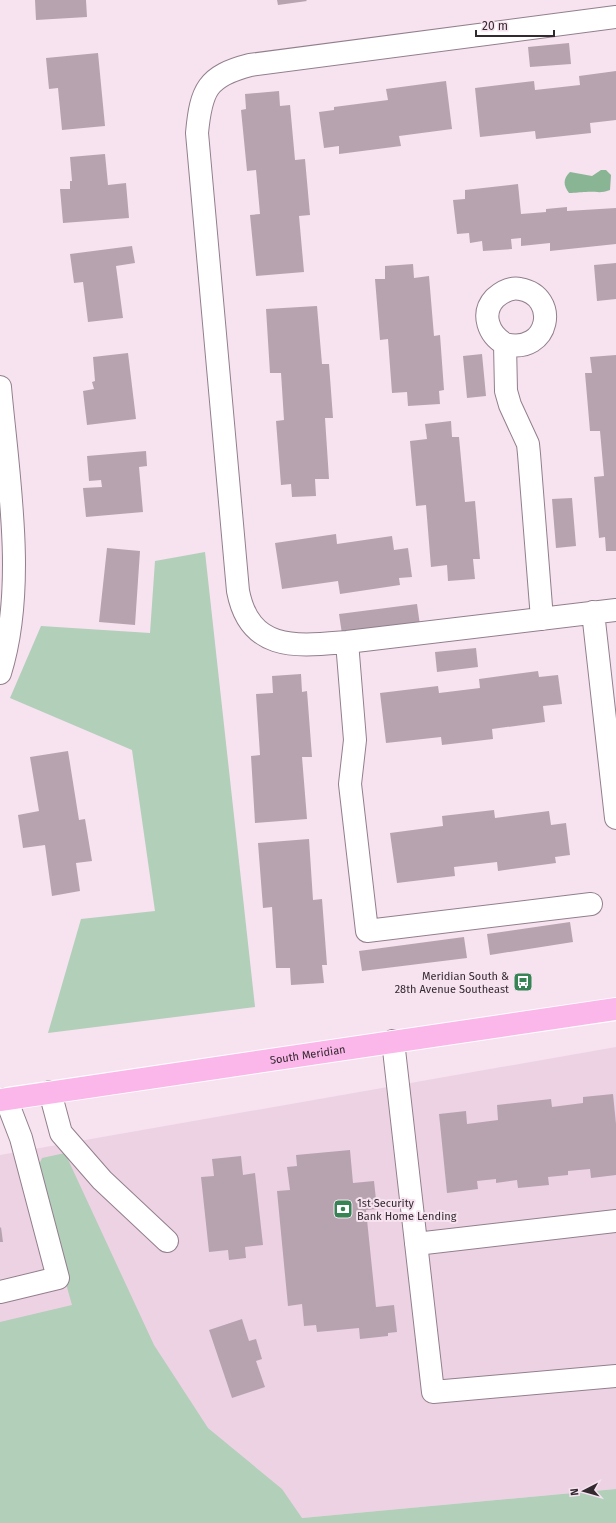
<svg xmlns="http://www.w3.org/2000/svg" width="616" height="1523" viewBox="0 0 616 1523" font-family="'Fira Sans',sans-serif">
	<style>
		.built { fill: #edd2e4 }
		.green { fill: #b1cfb9 }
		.water { fill: #89b595 }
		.building { fill: #b7a3b0 }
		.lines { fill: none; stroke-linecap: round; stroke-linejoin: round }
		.minor-casing { stroke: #927f8c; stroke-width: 24 }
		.major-casing { stroke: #fff; stroke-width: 24 }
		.minor { stroke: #fff; stroke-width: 22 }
		.major { stroke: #fbb6ea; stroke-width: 22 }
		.labels { text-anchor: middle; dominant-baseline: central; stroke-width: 4; stroke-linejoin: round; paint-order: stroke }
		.poi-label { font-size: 11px; fill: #322a2f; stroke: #f7e2f0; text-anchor: end }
		.street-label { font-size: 11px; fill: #322a2f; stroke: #f7e2f0 }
	</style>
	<rect width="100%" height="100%" fill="#f7e2f0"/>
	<path class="built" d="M616,1047V1489L302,1518L0,1523V1155Z"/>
	<path class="green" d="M205,552L255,1007L48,1033L81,919L155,911L132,750L10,698L41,626L150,633L155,561Z
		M65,1153L154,1345L208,1428L282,1489L302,1518L616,1489V1523H0V1322L72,1305L35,1174L42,1158Z"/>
	<path class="water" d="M601,170H606L611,175L610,190C600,194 596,191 586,192C580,192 576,193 569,193C563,185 563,179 570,172L592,176Z"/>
	<path class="building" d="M35,0H86L87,17L36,20Z
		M277,0H306L307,1L278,5Z
		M569,43L571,64L530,67L528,47Z
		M98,53L105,126L62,130L58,88L49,89L46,58Z
		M616,71V120L590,123L591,133L536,139L535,131L480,137L475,88L534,81L535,90L580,85L579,76Z
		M446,81L452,129L399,136L401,146L339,154V146L324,148L319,112L334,110V107L388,100L386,89Z
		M279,91L280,106L290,105L295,160L305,159L310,215L299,216L304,272L256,276L250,215L260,214L256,170L247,171L241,110L246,109L245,94Z
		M105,154L108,185L126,183L129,218L63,223L60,189H70V181H72L70,157Z
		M518,184L521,214L546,212V209L567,207V211L616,208V244L550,251V243L521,246V238L511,239L512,249L483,251L482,241L470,243L469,233L457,234L453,200L465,199V190Z
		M132,246L135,263L116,266L123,318L88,322L83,282L74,283L70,254Z
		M616,263V299L597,301L594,265Z
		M413,264L414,278L429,276L434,336L440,335L444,390L439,391L440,404L408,406L407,392L392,393L388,339L380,340L375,279H385V266Z
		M317,306L322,364H329L333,418H325L329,479H315L316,496L292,497L291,484L281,485L276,421L284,420L281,373H270L266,309Z
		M128,353L136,419L87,425L83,391L94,389L92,382L95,381L93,357Z
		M482,354L486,396L467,398L463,356Z
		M616,355V551H606L605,537L599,538L594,477L604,476L600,431H590L585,373H592L590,357Z
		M451,421L452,437H459L465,502L475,501L480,559H473L475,579L448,581L447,565L431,567L426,505L416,506L410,441L427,439L425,424Z
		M146,451L147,466L139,467L143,512L86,517L83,488L102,487L101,480L89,481L87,456Z
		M572,498L576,546L556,548L552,499Z
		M336,534L337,544L392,536L394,550L408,548L412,577L399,578L400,585L340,594L338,581L282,589L275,543Z
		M107,548L140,551L135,625L99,622Z
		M417,604L420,625L342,634L339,614Z
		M476,648L478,667L437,672L435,652Z
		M538,671L539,677L558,675L562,704L543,706L545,722L492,729L493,739L442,745L441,737L386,743L380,693L438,686L439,693L480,688L479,679Z
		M301,674L302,692L307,691L312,757H302L307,819L255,823L251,756L260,755L256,694L273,693L272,676Z
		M68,751L79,820L85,819L92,861L76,863L80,891L52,896L45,845L23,848L18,815L39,811L30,757Z
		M494,810L495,818L549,811L551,825L566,823L570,855L555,857L556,863L498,871L497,862L454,867L455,876L397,883L390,833L443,826L442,816Z
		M309,839L313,900L322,899L327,965H322L324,983L291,985L290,968H276L272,907L263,908L258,843Z
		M570,922L573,942L490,955L487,934Z
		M464,937L467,958L362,971L359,951Z
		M613,1094L616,1124V1175L591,1178L590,1169L568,1171V1175L548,1177L549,1185L518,1188L517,1180L496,1183V1179L477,1181L478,1189L447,1193L439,1114L466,1111L467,1124L498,1120L497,1105L551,1099L552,1107L583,1103V1097Z
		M350,1150L353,1183L374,1181L377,1209L366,1210L376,1307L394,1305L397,1332L388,1333V1336L360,1339L359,1328L317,1332L316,1325L304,1326L302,1304L288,1306L277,1191L290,1190L287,1167L297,1166L296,1155Z
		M241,1156L243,1175L255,1173L263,1245L245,1247L246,1258L229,1260L228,1250L209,1252L201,1177L214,1176L212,1159Z
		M1,1227L3,1242H0V1228Z
		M242,1319L249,1341L256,1339L262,1359L256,1361L265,1387L232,1398L209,1330Z"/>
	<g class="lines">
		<defs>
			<path id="minor" d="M616,17L250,65C207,76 201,90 197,133L238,591C250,653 298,646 347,642L616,610
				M505,344C550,355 560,296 520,289C511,287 502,292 495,298C480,314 489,335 505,344L506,391L510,405L528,444L529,454L542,619
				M0,387C8,476 27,587 0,673
				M593,612L616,818
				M347,642L355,740L350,784L367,931L591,904
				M393,1041L433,1392L616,1376
				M50,1092L61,1133L102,1180L167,1241
				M416,1244L616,1221
				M0,1292L58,1278L21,1138L6,1099"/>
			<g id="major">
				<path id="s1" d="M0,1100L616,1009"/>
			</g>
		</defs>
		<use href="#minor" class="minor-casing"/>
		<use href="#major" class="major-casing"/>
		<use href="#minor" class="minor"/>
		<use href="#major" class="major"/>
	</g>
	<defs>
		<symbol id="bus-square" viewBox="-11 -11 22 22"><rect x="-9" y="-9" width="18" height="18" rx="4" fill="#368454" stroke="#f7e2f0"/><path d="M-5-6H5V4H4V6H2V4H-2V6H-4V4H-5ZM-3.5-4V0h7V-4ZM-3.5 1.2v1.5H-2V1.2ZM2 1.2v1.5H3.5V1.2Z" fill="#fff"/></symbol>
		<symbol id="bank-square" viewBox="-11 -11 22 22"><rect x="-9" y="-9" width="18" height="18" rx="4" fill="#368454" stroke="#f7e2f0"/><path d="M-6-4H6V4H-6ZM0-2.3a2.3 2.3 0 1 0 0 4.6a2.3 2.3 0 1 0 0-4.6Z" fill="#fff"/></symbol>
	</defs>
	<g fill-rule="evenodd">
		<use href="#bus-square" x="512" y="971" width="22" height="22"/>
		<use href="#bank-square" x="332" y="1198" width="22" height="22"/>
	</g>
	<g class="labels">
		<g class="poi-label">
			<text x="509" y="976">Meridian South &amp;<tspan x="509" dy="13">28th Avenue Southeast</tspan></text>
			<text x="357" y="1203" text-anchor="start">1st Security<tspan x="357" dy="13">Bank Home Lending</tspan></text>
		</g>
		<g class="street-label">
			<text stroke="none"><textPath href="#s1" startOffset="311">South Meridian</textPath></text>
		</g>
	</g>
	<g transform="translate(584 1491) rotate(264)" stroke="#f7e2f0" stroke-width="3" paint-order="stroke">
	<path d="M0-3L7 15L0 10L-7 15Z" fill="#322a2f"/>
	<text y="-6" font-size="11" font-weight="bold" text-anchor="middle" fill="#322a2f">N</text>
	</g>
	<path d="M476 30v6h78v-6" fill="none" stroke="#322a2f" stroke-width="2"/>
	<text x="482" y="30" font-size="12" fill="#322a2f" stroke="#f7e2f0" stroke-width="3" paint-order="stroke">20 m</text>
</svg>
